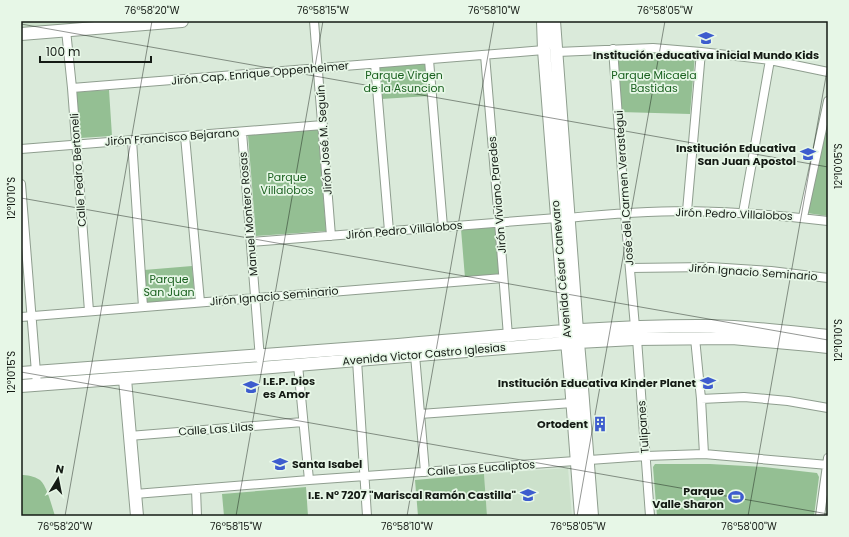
<svg xmlns="http://www.w3.org/2000/svg" width="849" height="537" viewBox="0 0 849 537" font-family="Poppins,sans-serif">
	<style>
		.built { fill: #cce1cb }
		.green { fill: #94bf93 }
		.lines { fill: none; stroke-linecap: round; stroke-linejoin: round }
		.street-casing { stroke: #8f9e8f; stroke-width: 10 }
		.secondary-casing { stroke: #8f9e8f; stroke-width: 14 }
		.street { stroke: #fff; stroke-width: 8 }
		.secondary { stroke: #fff; stroke-width: 12 }
		.ticks { fill: none; stroke: #151b15; stroke-width: 1; stroke-opacity: 0.45 }
		.labels { text-anchor: middle; dominant-baseline: central; stroke-width: 3.5; stroke-linejoin: round; paint-order: stroke }
		.poi-label { font-size: 11px; font-weight: bold; fill: #151b15; stroke: #e7f7e7; text-anchor: end }
		.street-label { font-size: 11px; fill: #151b15; stroke: #e7f7e7 }
		.park-label { font-size: 11px; fill: #1b6120; stroke: #e7f7e7 }
		.neatline { fill: none; stroke: #151b15; stroke-width: 1.5 }
		.ticks-label { font-size: 10px; text-anchor: middle; fill: #151b15 }
	</style>
	<rect width="100%" height="100%" fill="#daeada"/>
	<path class="built" d="M21,21H131L21,29Z
		M568,468L572,516H487L484,474Z"/>
	<path class="green" d="M656,51L695,55L690,114L620,112L616,52Z
		M426,63L429,96L381,99L379,66Z
		M109,90L112,136L80,138L76,92Z
		M318,129L326,231L256,236L248,135Z
		M824,132L828,133V216L807,213Z
		M496,227L500,275L465,278L461,229Z
		M192,266L195,300L146,303L144,270Z
		M655,464H710L764,467L817,473L819,477L814,516H657L653,467Z
		M484,474L487,516H418L415,480Z
		M21,475C27,475 34,476 40,480C47,486 52,507 55,516H21Z
		M306,487L308,516H224L222,494Z"/>
	<g class="lines">
		<defs>
			<path id="street" d="M314,21L331,236
				M66,30L72,88L89,311
				M613,49L625,213L635,327
				M557,52L653,48L701,52L770,60L828,72
				M485,55L499,222L508,336
				M429,60L443,227
				M375,64L389,231
				M72,88L544,50
				M242,132L260,359
				M185,136L200,302
				M132,140L143,307
				M21,149L323,125
				M21,184L37,385
				M687,211L701,52
				M743,213L770,60
				M803,217L828,101
				M568,218C608,214 648,211 688,211C735,212 781,215 828,221
				M251,242L557,218
				M630,268L710,267L771,271L828,278
				M21,317L503,278
				M695,338L701,399L704,454
				M637,339L650,516
				M415,355L425,472
				M357,360L367,516
				M298,365L309,480
				M701,399L744,397L788,401L828,408
				M420,414L572,403
				M129,436L303,422
				M196,489L197,516
				M135,494L309,480L646,456L704,454L828,465
				M820,516L828,458"/>
			<path id="secondary" d="M543,21L544,50L566,331L571,384L581,516
				M554,21L577,331L582,388L592,516
				M21,34L182,21
				M21,373C147,363 272,355 398,345C502,336 606,325 711,326C750,327 789,332 828,336
				M125,379L137,516
				M21,386L260,368L578,342L634,339L732,338L810,345L828,347"/>
		</defs>
		<use href="#street" class="street-casing"/>
		<use href="#secondary" class="secondary-casing"/>
		<use href="#street" class="street"/>
		<use href="#secondary" class="secondary"/>
	</g>
	<path class="ticks" d="M21,24L828,167M21,198L828,340M21,372L828,514M65,516L152,21M236,516L323,21M407,516L494,21M577,516L665,21M748,516L828,65"/>
	<defs>
		<symbol id="school-bare" viewBox="-9 -9 18 18"><path d="M0-5L7-2L0 1L-7-2ZM-4 1L0 2.5L4 1V4Q0 6-4 4Z" fill="#3d5cce" stroke="#e7f7e7" stroke-width="2.5" paint-order="stroke"/></symbol>
		<symbol id="building-bare" viewBox="-9 -9 18 18"><path d="M-4-6H4V6H1V3H-1V6H-4ZM-2.5-4.3h1.7v1.8h-1.7ZM.8-4.3h1.7v1.8H.8ZM-2.5-1h1.7V.8h-1.7ZM.8-1h1.7V.8H.8Z" fill="#3d5cce" stroke="#e7f7e7" stroke-width="2.5" paint-order="stroke"/></symbol>
		<symbol id="stadium-bare" viewBox="-9 -9 18 18"><path d="M0-5a6.5 5 0 1 0 0 10a6.5 5 0 1 0 0-10ZM-3.5-1.8h7v3.6h-7Z" fill="#3d5cce" stroke="#e7f7e7" stroke-width="2.5" paint-order="stroke"/></symbol>
	</defs>
	<g fill-rule="evenodd">
		<use href="#school-bare" x="695" y="27" width="22" height="22"/>
		<use href="#school-bare" x="797" y="143" width="22" height="22"/>
		<use href="#school-bare" x="697" y="372" width="22" height="22"/>
		<use href="#school-bare" x="240" y="376" width="22" height="22"/>
		<use href="#building-bare" x="589" y="413" width="22" height="22"/>
		<use href="#school-bare" x="269" y="453" width="22" height="22"/>
		<use href="#school-bare" x="517" y="484" width="22" height="22"/>
		<use href="#stadium-bare" x="725" y="486" width="22" height="22"/>
	</g>
	<g class="labels">
		<g class="poi-label">
			<text x="706" y="55" text-anchor="middle">Institución educativa inicial Mundo Kids</text>
			<text x="796" y="148">Institución Educativa<tspan x="796" dy="13">San Juan Apostol</tspan></text>
			<text x="263" y="381" text-anchor="start">I.E.P. Dios<tspan x="263" dy="13">es Amor</tspan></text>
			<text x="696" y="383">Institución Educativa Kinder Planet</text>
			<text x="588" y="424">Ortodent</text>
			<text x="292" y="464" text-anchor="start">Santa Isabel</text>
			<text x="724" y="491">Parque<tspan x="724" dy="13">Valle Sharon</tspan></text>
			<text x="516" y="495">I.E. N° 7207 "Mariscal Ramón Castilla"</text>
		</g>
		<g class="street-label">
			<text transform="translate(260 73) rotate(-5)">Jirón Cap. Enrique Oppenheimer</text>
			<text transform="translate(172 137) rotate(-4)">Jirón Francisco Bejarano</text>
			<text transform="translate(324 140) rotate(-94)">Jirón José M. Seguín</text>
			<text transform="translate(78 170) rotate(-94)">Calle Pedro Bertoneli</text>
			<text transform="translate(624 188) rotate(-94)">José del Carmen Verastegui</text>
			<text transform="translate(497 195) rotate(-95)">Jirón Viviano Paredes</text>
			<text transform="translate(248 214) rotate(-95)">Manuel Montero Rosas</text>
			<text transform="translate(734 214) rotate(2)">Jirón Pedro Villalobos</text>
			<text transform="translate(404 230) rotate(-5)">Jirón Pedro Villalobos</text>
			<text transform="translate(561 269) rotate(-95)">Avenida César Canevaro</text>
			<text transform="translate(753 272) rotate(4)">Jirón Ignacio Seminario</text>
			<text transform="translate(274 296) rotate(-5)">Jirón Ignacio Seminario</text>
			<text transform="translate(424 354) rotate(-5)">Avenida Victor Castro Iglesias</text>
			<text transform="translate(643 427) rotate(-94)">Tulipanes</text>
			<text transform="translate(216 429) rotate(-4)">Calle Las Lilas</text>
			<text transform="translate(481 468) rotate(-4)">Calle Los Eucaliptos</text>
		</g>
		<g class="park-label">
			<text x="404" y="75">Parque Virgen<tspan x="404" dy="13">de la Asuncion</tspan></text>
			<text x="654" y="75">Parque Micaela<tspan x="654" dy="13">Bastidas</tspan></text>
			<text x="287" y="177">Parque<tspan x="287" dy="13">Villalobos</tspan></text>
			<text x="169" y="279">Parque<tspan x="169" dy="13">San Juan</tspan></text>
		</g>
	</g>
	<rect width="849" height="537" fill="none" stroke="#e7f7e7" stroke-width="44"/>
	<g transform="translate(58 479) rotate(10)" stroke="#e7f7e7" stroke-width="3" paint-order="stroke">
	<path d="M0-3L7 15L0 10L-7 15Z" fill="#151b15"/>
	<text y="-6" font-size="11" font-weight="bold" text-anchor="middle" fill="#151b15">N</text>
	</g>
	<path d="M40 56v6h111v-6" fill="none" stroke="#151b15" stroke-width="2"/>
	<text x="46" y="56" font-size="12" fill="#151b15" stroke="#e7f7e7" stroke-width="3" paint-order="stroke">100 m</text>
	<rect x="22" y="22" width="805" height="493" class="neatline"/>
	<g class="ticks-label">
		<text x="152" y="14">76°58'20"W</text>
		<text x="323" y="14">76°58'15"W</text>
		<text x="494" y="14">76°58'10"W</text>
		<text x="665" y="14">76°58'05"W</text>
		<text transform="translate(838 166) rotate(-90)" y="4">12°10'05"S</text>
		<text transform="translate(11 198) rotate(-90)" y="4">12°10'10"S</text>
		<text transform="translate(838 340) rotate(-90)" y="4">12°10'10"S</text>
		<text transform="translate(11 372) rotate(-90)" y="4">12°10'15"S</text>
		<text x="65" y="530">76°58'20"W</text>
		<text x="236" y="530">76°58'15"W</text>
		<text x="407" y="530">76°58'10"W</text>
		<text x="578" y="530">76°58'05"W</text>
		<text x="749" y="530">76°58'00"W</text>
	</g>
</svg>
